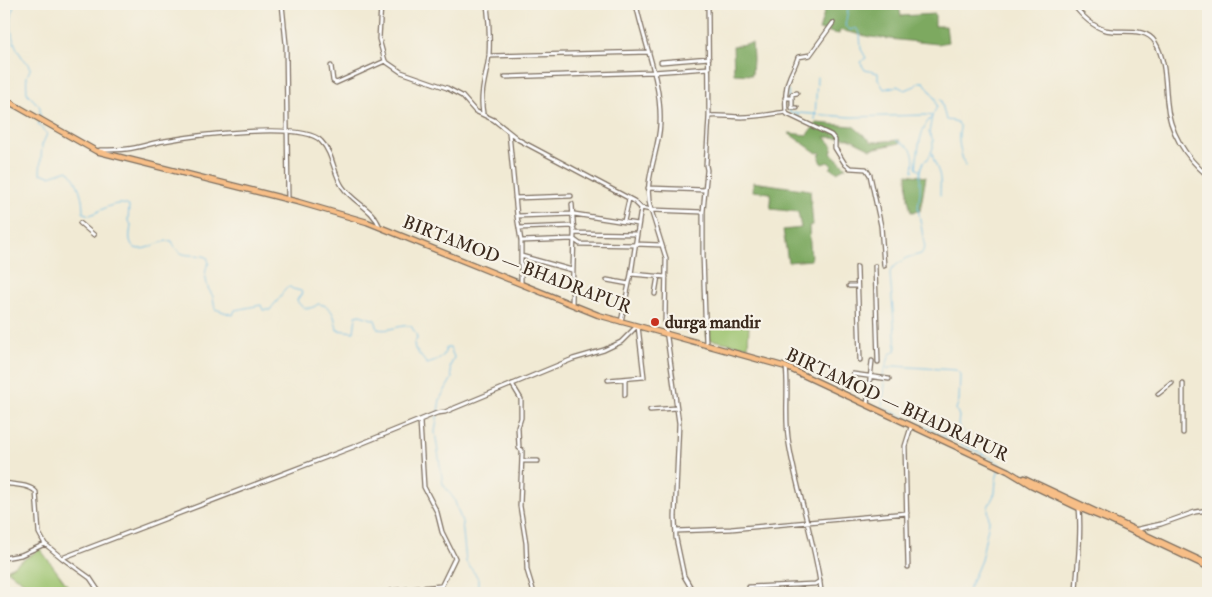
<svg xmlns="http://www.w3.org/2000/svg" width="1212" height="597" viewBox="0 0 1212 597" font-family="'IM FELL Double Pica',serif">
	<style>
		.green { fill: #9cc36e; stroke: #6c7646 }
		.forest { fill: #7da961; stroke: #5c6a40 }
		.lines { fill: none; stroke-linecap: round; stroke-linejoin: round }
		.stream { stroke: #6bbbe6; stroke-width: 1 }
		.street-casing { stroke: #7b6d5e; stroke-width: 5.5 }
		.primary-casing { stroke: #7b6d5e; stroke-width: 7 }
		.street { stroke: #fff; stroke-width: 3 }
		.primary { stroke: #f7be87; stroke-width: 4.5 }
		.poi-dot { fill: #c8321e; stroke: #f7f3e8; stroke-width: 2 }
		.labels { text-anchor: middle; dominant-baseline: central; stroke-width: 4.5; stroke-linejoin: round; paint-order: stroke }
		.street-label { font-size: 18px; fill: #3b2a1e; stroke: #f7f3e8 }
		.poi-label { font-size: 18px; font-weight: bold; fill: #3b2a1e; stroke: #f7f3e8; text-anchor: start }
	</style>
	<rect width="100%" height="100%" fill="#f7f3e8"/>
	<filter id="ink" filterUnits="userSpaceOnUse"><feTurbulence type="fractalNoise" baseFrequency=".02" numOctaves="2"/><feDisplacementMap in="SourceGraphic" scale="10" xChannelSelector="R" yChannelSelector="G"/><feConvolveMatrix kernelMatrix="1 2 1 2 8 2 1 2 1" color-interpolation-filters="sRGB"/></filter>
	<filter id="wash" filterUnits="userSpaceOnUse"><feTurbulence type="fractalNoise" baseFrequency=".0096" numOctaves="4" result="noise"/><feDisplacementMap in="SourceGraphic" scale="20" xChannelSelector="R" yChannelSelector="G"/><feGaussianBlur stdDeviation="1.12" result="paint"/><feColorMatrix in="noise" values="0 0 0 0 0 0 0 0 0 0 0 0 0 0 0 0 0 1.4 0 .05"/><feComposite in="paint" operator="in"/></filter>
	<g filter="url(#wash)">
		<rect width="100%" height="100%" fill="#f1ead4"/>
		<path class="green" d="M706,323L749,326L748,347L707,339Z
			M40,549L73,593H38L7,570Z"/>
		<path class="forest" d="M825,4L899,6L901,16L935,14V26H946L948,42L938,44L870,37L840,30L839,34L819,30L823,17Z
			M752,43L753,59L752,75L734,74L733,46Z
			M816,123L853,126L872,142L900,140V143L871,149L849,138L825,137L833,146L831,153L846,167L837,172L830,168L832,166L828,162L822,164L819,155L821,154L820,152L817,153L788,133L808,135Z
			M907,174L926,177L920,211L911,212L908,198Z
			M753,182L810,190L813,225L809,226L811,260L788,262L783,230L801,228L798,212L771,209L770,193L753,191Z"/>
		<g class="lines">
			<path class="stream" d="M14,4C9,25 10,39 22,57C24,60 29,63 30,66C31,70 28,73 27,77C26,82 27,88 27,93L40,107V118
				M849,4L845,26L850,30L856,28L860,34L861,49L866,58L860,62L865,70L878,73V79L884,89L897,86L905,90L915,86L919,82H924L935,98L937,107L932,116L929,133L933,140V148L928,159L924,161L920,171V193L918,208L925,248L921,254L906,258L891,269L890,274L896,347L895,351L890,354L883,375L885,385L882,407L991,458L1000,464
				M788,91L790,113H798V118
				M936,99L941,100L946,120C950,121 954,120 958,123C962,127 959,130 959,134C958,144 962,157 965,166
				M798,113L851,117L926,115L932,116
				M815,120L817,77
				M39,122L38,124L47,134L42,145L40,173L50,176L68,170C79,183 83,196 83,213L90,215C102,211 115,199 129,206L128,221L131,224C131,230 129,234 130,240C135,261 160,238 172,241C180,261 191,252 207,257L209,263C203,269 206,283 209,290C210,291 213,296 213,297C214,301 214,305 215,309L233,315L235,310L261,305L263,310H270C273,305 277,302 280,297C283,293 283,290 287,287H290L293,289L301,291L302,293L297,300C301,310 311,310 318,304C333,305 335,318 337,330L354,332L356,316L360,315L375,320L378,329C389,332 400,324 411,326L416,334L417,339L414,343L415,349L427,364C437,361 444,359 446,348H450L454,357L450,367L452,378L440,399L435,432L443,484L454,499L462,522L466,562L478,578V593
				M896,140C914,147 915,153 913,171
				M932,152C933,160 936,165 939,173C941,180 940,188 940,195
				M919,170L916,168C918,153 919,127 932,117
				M887,368L888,369L894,366L956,370L960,374L959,401L956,409L959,416L958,425C964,432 972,438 969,447
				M967,593L981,560L989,522L988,507L995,493L996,480L999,468"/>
		</g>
	</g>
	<g filter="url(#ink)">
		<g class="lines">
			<defs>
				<path id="street" d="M282,4L286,44L288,199
					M381,4L379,39L385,61L401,72L447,88L462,96L475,111L494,120L519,140L634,201L641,208L651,210L666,258L665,323L679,423L675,517L676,538L684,576L694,593
					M636,4C644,43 662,83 660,124C659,153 642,182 651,210L703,212
					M1073,4C1081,15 1092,26 1105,30C1121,34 1145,26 1155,42C1166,60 1165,82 1167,102C1169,131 1185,157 1208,176
					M833,23L810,55L798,57C796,64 793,69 790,76C785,87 785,100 786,112L787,114L831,135L835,140V148L845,164L850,168L866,169L870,175L881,226L884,266
					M489,56L649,52
					M661,62L709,58
					M331,66L333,81L336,83L385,61
					M505,77L653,72L709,68
					M785,98H792V94L797,93
					M792,98V108H797
					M483,113C479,92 487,75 489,55C490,38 489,20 487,4
					M709,116C721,115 730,117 741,117C756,117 771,114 786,112
					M509,133L517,216
					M100,150C109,150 118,150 127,149C139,148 151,143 164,141C191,136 303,121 321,141C333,153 333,172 342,186C353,203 372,207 380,227
					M648,188L705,190
					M515,198L571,196
					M572,204L574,233L572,304
					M624,221L629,199
					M80,223L94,235
					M519,228L574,226
					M574,233L636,234
					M521,241L573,239L580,244L635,245
					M635,244L662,245
					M521,256L572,270
					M875,266L878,362
					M857,267L860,360
					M631,274L641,208
					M607,280L629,284
					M521,284V241L517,216L574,214L638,224
					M849,286H857
					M655,294L658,276
					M621,322L631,274L666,277
					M706,344L703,254V212L707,170L706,165L709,116L708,4
					M786,367C789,392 784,418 789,444C797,493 815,540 821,590
					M853,374L889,379
					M625,379V395
					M608,380L644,377L638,326
					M512,384L521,399V418L518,427L519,448L522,450V455L520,506L526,543L527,570L534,593
					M1183,384V433
					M1158,394L1172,383
					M867,405L872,361
					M650,410L676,408
					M420,421L424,487L437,512L442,532L455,558L438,593
					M522,461H538
					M4,483C13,485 29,484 36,492L39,533L45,544
					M1134,530L1161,524L1195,512L1208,510
					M676,531L731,529L907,513
					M4,558L21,555L45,544L62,558L353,447L437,413L445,412L573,359L604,350L621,342L637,326
					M62,558L90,578L100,593
					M908,567L905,446L911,427
					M749,587L815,584L820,581
					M391,593V591L440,586
					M684,593L691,590
					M1076,593C1077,565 1082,537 1079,508"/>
				<path id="primary" d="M4,99L96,151L298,202L367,222L598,315L786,367L1008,471L1031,485L1079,508L1111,521L1208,567
					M1024,478L1208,564"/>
			</defs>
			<use href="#street" class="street-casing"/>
			<use href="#primary" class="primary-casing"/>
			<use href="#street" class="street"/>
			<use href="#primary" class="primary"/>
		</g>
	</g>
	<circle class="poi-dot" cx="655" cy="322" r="5"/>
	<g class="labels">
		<g class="street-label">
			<text transform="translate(517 265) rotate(21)">BIRTAMOD — BHADRAPUR</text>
			<text transform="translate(897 405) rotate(25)">BIRTAMOD — BHADRAPUR</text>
		</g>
		<g class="poi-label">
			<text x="665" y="322">durga mandir</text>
		</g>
	</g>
	<rect width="1212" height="597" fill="none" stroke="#f7f3e8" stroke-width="20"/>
</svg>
